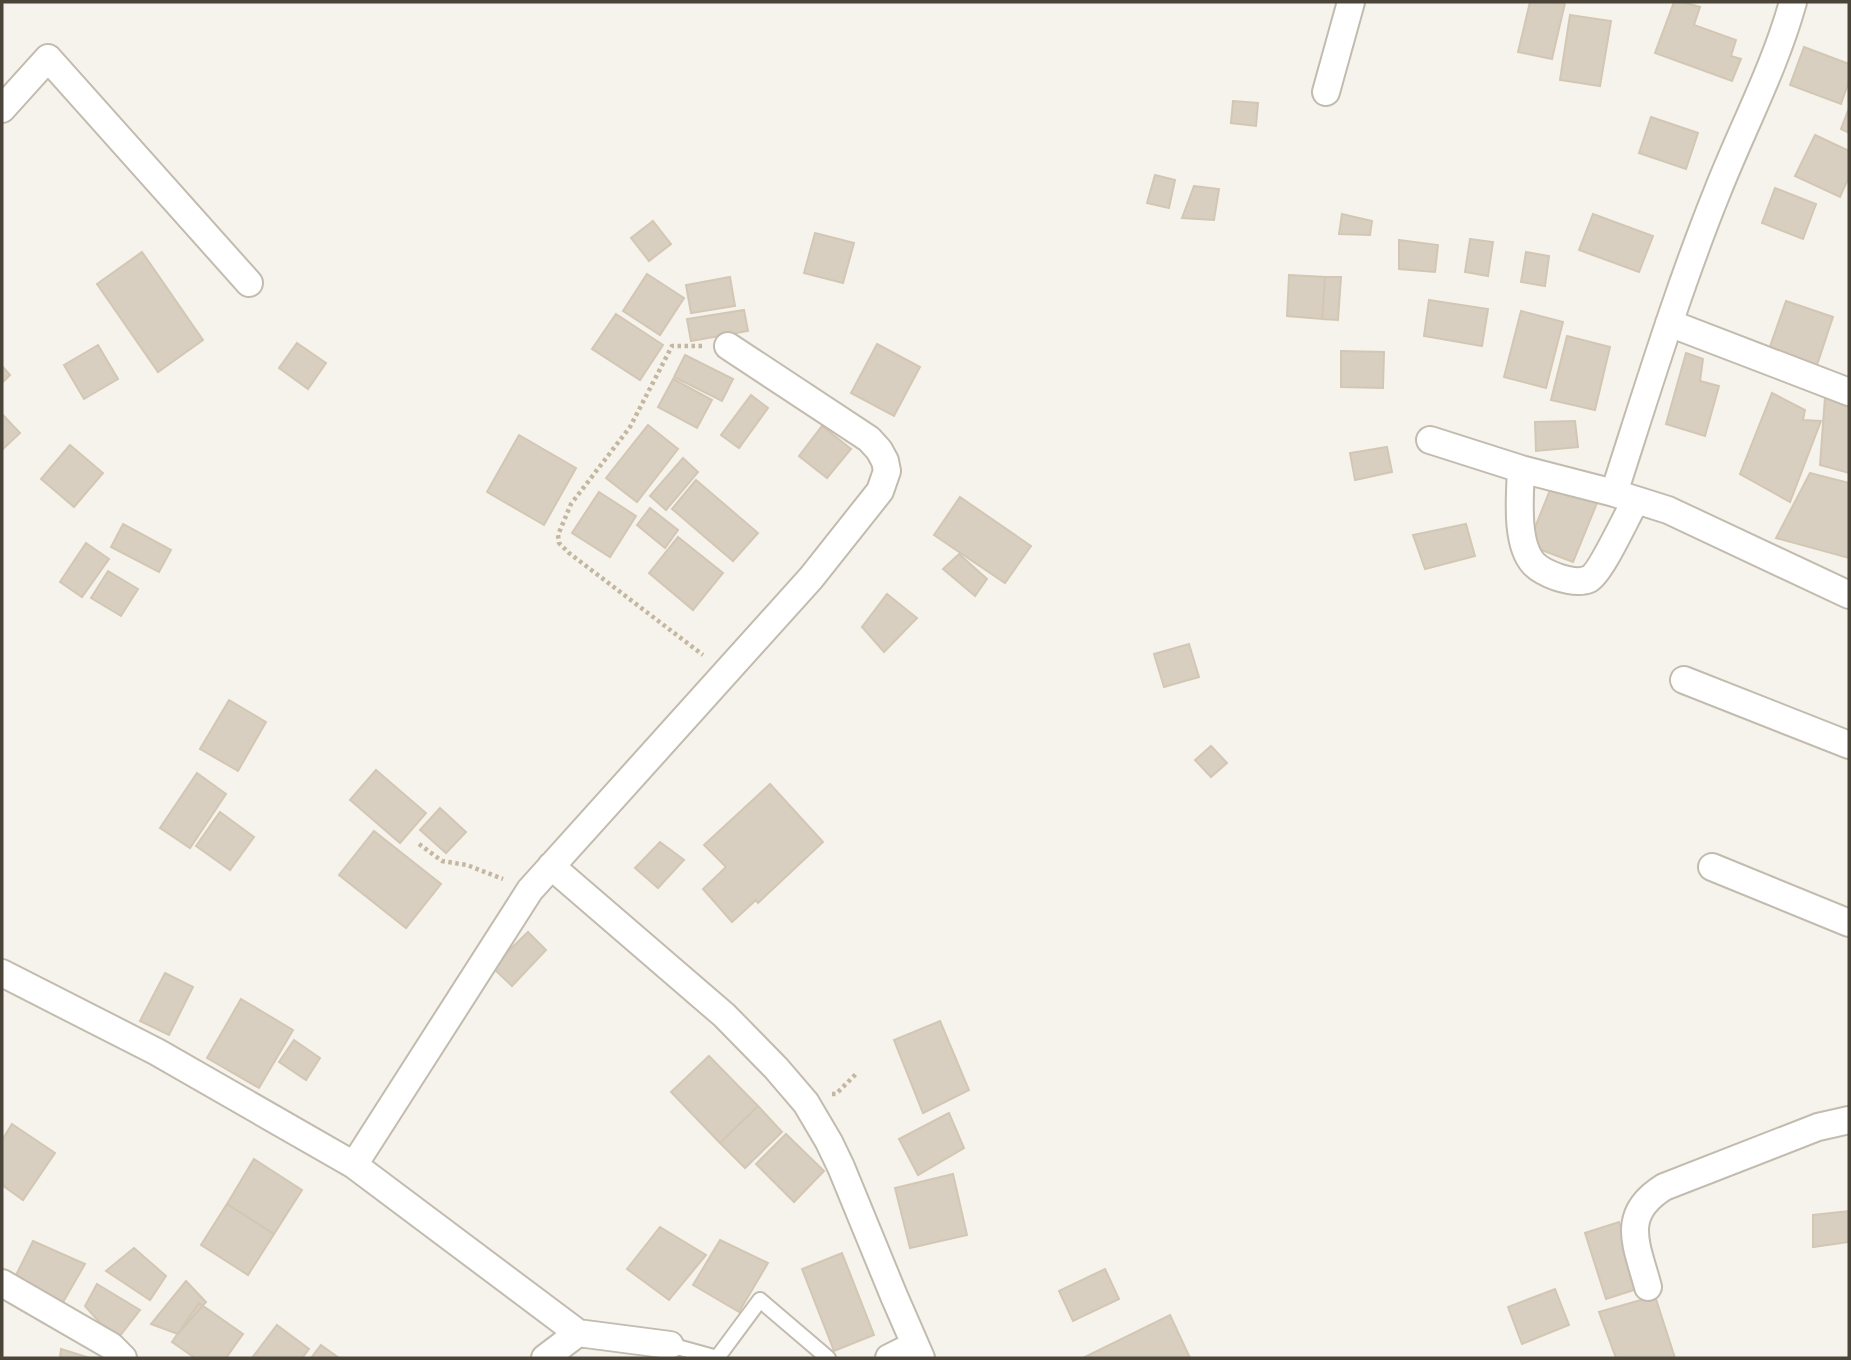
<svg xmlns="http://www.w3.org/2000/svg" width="1851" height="1360" viewBox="0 0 1851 1360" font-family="'Golos Text',sans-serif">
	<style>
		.building { fill: #d8cfc1; stroke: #d3c7b4; stroke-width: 2 }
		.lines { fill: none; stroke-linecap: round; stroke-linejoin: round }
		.lane-casing { stroke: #c2bbae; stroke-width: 18 }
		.street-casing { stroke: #c2bbae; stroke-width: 30 }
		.path { stroke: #c4b79f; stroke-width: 4.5; stroke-dasharray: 3.5 3.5; stroke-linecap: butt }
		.lane { stroke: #fff; stroke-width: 14 }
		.street { stroke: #fff; stroke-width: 26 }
	</style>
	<rect width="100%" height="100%" fill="#f6f3ec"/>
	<path class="building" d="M1530,2L1565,3L1552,59L1518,52Z
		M1674,2H1683L1700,7L1694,25L1736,40L1731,56L1741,59L1732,81L1655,53Z
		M1570,15L1611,21L1600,86L1560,80Z
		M1804,47L1849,64V81L1841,104L1790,85Z
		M1233,101L1258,103L1256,126L1231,123Z
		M1849,108V133L1841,129Z
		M1651,117L1698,133L1686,169L1639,153Z
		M1815,135L1849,151V177L1840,197L1795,176Z
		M1155,175L1175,180L1169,208L1147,203Z
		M1194,186L1219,189L1214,220L1182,218Z
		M1775,188L1816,204L1803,239L1762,223Z
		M1342,214L1372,221L1370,235L1339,234Z
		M1593,214L1653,236L1639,272L1579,250Z
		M653,221L671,244L649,261L631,238Z
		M815,233L854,243L843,283L804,273Z
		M1470,239L1493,242L1488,276L1465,272Z
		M1399,240L1438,245L1435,272L1399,269Z
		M142,252L203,340L158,372L97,284Z
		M1526,252L1549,256L1545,286L1521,282Z
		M647,274L684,298L660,335L623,311Z
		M1289,275L1325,277L1322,319L1287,316Z
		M730,277L735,306L691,313L686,285Z
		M1325,277H1341L1338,320L1322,319Z
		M1429,300L1488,309L1482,346L1424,336Z
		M1786,301L1833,317L1815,371L1767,355Z
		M744,310L748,331L691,341L687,319Z
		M1521,311L1563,322L1546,388L1504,377Z
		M616,314L663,345L640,380L592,349Z
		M1567,336L1610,347L1595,410L1551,400Z
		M297,343L326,363L308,389L279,368Z
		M877,344L920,367L894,416L851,393Z
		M98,345L118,379L84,399L64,365Z
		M1341,351L1384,352L1383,388L1341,387Z
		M1686,353L1703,359L1700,381L1719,386L1705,436L1666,424Z
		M685,355L733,379L722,401L674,377Z
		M2,366L10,375L2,383Z
		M673,379L712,400L697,428L658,407Z
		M1772,393L1805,410L1803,420L1821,421L1790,502L1740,474Z
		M751,395L768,408L739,448L721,435Z
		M1825,397L1849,407V473L1820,465Z
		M2,414L20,433L2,450Z
		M1575,421L1578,447L1536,451L1535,422Z
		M648,425L678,449L637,502L606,478Z
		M822,426L851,449L827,478L799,456Z
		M519,435L576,468L544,525L487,492Z
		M70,445L103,473L74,507L41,479Z
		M1387,447L1392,472L1355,480L1350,453Z
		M683,458L698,472L666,510L650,496Z
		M1810,473L1849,483V558L1776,538Z
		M696,480L758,533L733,561L672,509Z
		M1552,485L1597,503L1573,562L1528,545Z
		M599,492L636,516L610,557L572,533Z
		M960,497L1031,546L1005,583L934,535Z
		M650,508L678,530L665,548L637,525Z
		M123,524L171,550L159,572L111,547Z
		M1466,524L1475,556L1425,569L1413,535Z
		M678,537L723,573L693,610L649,573Z
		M86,543L109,559L82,597L60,582Z
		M959,554L987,579L975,596L943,569Z
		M108,571L138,589L121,616L91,598Z
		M887,594L917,618L884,652L862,627Z
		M1189,644L1199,677L1164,687L1154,654Z
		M229,700L266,722L238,771L200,749Z
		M1211,746L1227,763L1211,777L1195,760Z
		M376,770L426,813L400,843L350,800Z
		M197,773L226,794L190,848L160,828Z
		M770,784L823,842L758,903L756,900L732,922L703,889L726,867L704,845Z
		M440,808L466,832L446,853L420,830Z
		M220,812L254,837L230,870L196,846Z
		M374,831L441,884L406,928L339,875Z
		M660,842L684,860L658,888L635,868Z
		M528,932L546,950L512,986L492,967Z
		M165,973L193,987L169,1035L140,1021Z
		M241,999L293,1030L259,1088L207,1058Z
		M940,1021L969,1090L923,1113L894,1040Z
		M294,1040L320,1058L306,1080L279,1062Z
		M709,1056L758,1106L720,1143L671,1092Z
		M758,1106L782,1132L745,1168L720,1143Z
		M949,1113L964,1148L918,1175L899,1139Z
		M12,1124L55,1153L23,1200L2,1185V1140Z
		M786,1134L824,1171L794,1202L756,1164Z
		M254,1159L302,1190L274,1234L227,1204Z
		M953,1174L967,1235L910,1248L895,1188Z
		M227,1204L274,1234L248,1275L201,1245Z
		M1849,1211V1242L1813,1247V1215Z
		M1619,1222L1640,1288L1606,1299L1585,1233Z
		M660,1227L706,1255L669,1300L627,1269Z
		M720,1240L768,1263L739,1312L693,1285Z
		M33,1241L85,1264L62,1304L12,1283Z
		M134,1248L166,1276L150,1300L106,1271Z
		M842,1253L874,1335L834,1351L802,1269Z
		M1105,1269L1119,1299L1073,1321L1059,1291Z
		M186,1281L206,1302L178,1334L151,1324Z
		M97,1284L140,1310L116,1341L85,1306Z
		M1555,1289L1569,1325L1522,1344L1508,1307Z
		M1655,1296L1675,1358H1616L1599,1312Z
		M199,1303L243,1334L226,1358H195L172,1342Z
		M1170,1315L1190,1358H1083Z
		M277,1325L309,1349L302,1358H252Z
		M321,1345L339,1358H311Z
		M61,1349L90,1358H60Z"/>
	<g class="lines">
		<defs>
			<path id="lane" d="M670,1345L717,1358L760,1300L828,1358"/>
			<path id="street" d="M1326,92L1351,2
				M2,109L48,58L249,283
				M1669,323L1849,392
				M1430,440L1521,469L1614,493L1668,510L1849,595
				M1521,469C1520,495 1515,544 1534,564C1540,570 1549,574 1557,577C1566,580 1580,583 1589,579C1601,573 1627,515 1636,500
				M1614,493C1647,391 1678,289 1718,190C1743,127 1775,67 1793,2
				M1684,680L1849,745
				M551,866L724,1015L776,1068L806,1103L829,1142L841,1167L894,1296L921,1358
				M1712,867L1849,923
				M2,973L157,1052L354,1165L578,1333
				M354,1165L530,890L811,578L880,491L887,471L885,461L879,450L869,439L728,346
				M2,1283L111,1346L123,1358
				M1648,1287C1637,1245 1619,1215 1664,1187L1818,1127L1849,1120
				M545,1358L578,1333L670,1345
				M889,1358L915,1345"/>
		</defs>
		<use href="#lane" class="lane-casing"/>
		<use href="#street" class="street-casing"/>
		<path class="path" d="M702,346H672L630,427L571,504L558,535L559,543L569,553L703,655
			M419,844L442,861L467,865L503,879
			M832,1094H836L857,1073"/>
		<use href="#lane" class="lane"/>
		<use href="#street" class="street"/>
	</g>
	<rect width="1851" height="1360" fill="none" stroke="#4b4439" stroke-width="7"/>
</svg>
